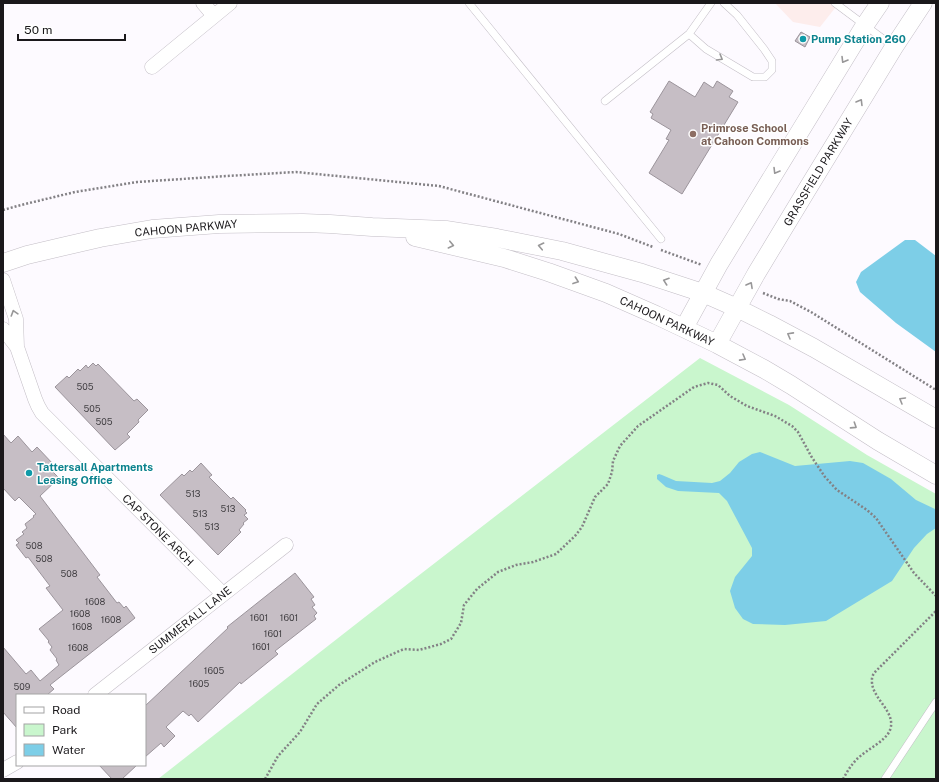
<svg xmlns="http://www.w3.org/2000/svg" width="939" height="782" viewBox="0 0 939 782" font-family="'Public Sans',sans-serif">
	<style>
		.commercial { fill: #fdedec }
		.green { fill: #c9f6cd }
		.water { fill: #7dcee7 }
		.building { fill: #c6bec5; stroke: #9b949b }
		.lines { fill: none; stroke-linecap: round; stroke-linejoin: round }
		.service-casing { stroke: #c3bec6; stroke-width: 8 }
		.minor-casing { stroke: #c3bec6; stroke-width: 15 }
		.tertiary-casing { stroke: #c3bec6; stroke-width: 19 }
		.path { stroke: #838185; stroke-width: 2.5; stroke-dasharray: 2 2; stroke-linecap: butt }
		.service { stroke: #fff; stroke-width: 7 }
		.minor { stroke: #fff; stroke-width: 14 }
		.tertiary { stroke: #fff; stroke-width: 18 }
		.oneway { stroke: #989798 }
		.culture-dot { fill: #0f9aa8; stroke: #fff; stroke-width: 1.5 }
		.education-dot { fill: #8d6e63; stroke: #fff; stroke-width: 1.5 }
		.labels { text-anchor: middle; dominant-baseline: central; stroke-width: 3; stroke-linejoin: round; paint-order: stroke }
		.number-label { font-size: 9px; fill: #454246 }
		.culture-label { font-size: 11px; font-weight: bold; fill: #0d838f; stroke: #fff; text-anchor: start }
		.education-label { font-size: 11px; font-weight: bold; fill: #785e54; stroke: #fff; text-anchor: start }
		.street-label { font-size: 11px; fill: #1a181b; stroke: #fff }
	</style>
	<rect width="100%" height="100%" fill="#fdfaff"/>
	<path class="commercial" d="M775,3H839L820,27L793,22Z"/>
	<path class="green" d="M700,358L789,405L867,455L936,494V779H158L365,617Z"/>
	<path class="water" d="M905,240H915L936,256V352L896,323L860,292L856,282L861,272Z
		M760,452L795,466L850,461L863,463L891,479L916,500L935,509L936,511V528L927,534L914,548L892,581L826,621L785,625L753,624L743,619L735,608L730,591L735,577L752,556V548L727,501L719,493L678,491L666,487L657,479V475L659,474L662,475L676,481L712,483L720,481L730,473L739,462L752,454Z"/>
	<path class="building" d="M801,32L810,37L805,47L795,41Z
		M669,81L695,97L704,82L713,88L717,81L733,91L729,97L738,102L682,194L649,173L669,140L666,139L671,130L651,118L653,114L650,112Z
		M93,363L96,366L98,364L134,401L137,399L148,410L138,420L139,422L127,434L130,437L115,450L55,387L67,376L69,378L78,369L80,371L86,365L88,368Z
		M3,434L11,443L18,436L32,452L37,447L54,465L49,468L59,478L40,496L100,575L97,577L117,603L119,602L124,608L126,606L135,618L50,685L54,689L47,695H17V728L3,712V647L26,674L31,670L40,681L59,665L56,660L57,659L50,650L52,647L48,642L49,641L39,629L63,610L46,588L50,586L28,557L26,558L16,545L19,543L16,540L24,534L22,532L27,528L25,524L34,517L33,516L36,514L19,497L15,501L3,488Z
		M201,463L212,475L209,477L231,499L233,497L246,510L245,511L247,513L244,515L248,519L243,523L244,524L239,530L241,532L218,555L160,495L182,474L184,476L190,470L192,472Z
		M295,573L314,597L311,599L315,605L312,607L317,613L314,616L316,619L275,651L278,654L241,684L240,682L198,722L191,714L189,716L183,711L166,727L175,736L164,747L161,743L145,757V706L228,628L227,627Z
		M99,765H137L122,779H112Z"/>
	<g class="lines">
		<defs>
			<path id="service" d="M469,3L661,239
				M835,3L894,47
				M689,34L706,49L753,77H765L772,70V61L764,49L737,15L724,3
				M605,101L689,34L711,3
				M885,779L936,702"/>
			<path id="minor" d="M203,3L214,16
				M152,67L230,3
				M3,280L16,319L17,347L35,399L38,406L42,413L223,594
				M3,329L17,347
				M95,695L286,545
				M3,770L17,762"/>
			<path id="tertiary" d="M415,237L504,258L548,272L606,293L656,315L717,344L764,369L791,385L878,441L936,475
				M3,263L27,255L61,247L100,238L152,229L219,224L303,223L330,224L372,227L446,230L497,238L562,251L642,273L703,293L737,308L769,324L814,348L936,419
				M684,328L719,264L865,25L880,3
				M717,344L756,274L808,188L894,47L923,3"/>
		</defs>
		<use href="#service" class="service-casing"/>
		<use href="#minor" class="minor-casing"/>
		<use href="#tertiary" class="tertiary-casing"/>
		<path class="path" d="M3,210L21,205L75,192L137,182L227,176L296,172L439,186L619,234L653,247
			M661,250L702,265
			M763,293L778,299L790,301L811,312L936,390
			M265,779L278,756L300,732L317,704L339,685L375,662L397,652L404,649L419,650L441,644L451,639L461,623L464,605L477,589L498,572L516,565L533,562L556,554L575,536L582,527L595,497L608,484L612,472L613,461L620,446L638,426L694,387L708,383L718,385L730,396L747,406L775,416L792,426L798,432L811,456L825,477L837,490L867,510L876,518L914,573L936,596
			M843,779C847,772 851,765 857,759C866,750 886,741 890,730C897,711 870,698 872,679C872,676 874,673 876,671L936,611"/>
		<use href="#service" class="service"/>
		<use href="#minor" class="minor"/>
		<use href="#tertiary" class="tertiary"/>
	</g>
	<defs><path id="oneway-chevron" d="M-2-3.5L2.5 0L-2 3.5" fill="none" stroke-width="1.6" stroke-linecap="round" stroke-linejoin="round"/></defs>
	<g class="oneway">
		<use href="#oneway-chevron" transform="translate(720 58) rotate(30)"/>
		<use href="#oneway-chevron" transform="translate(844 60) rotate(121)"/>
		<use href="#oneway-chevron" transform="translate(860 102) rotate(-59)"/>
		<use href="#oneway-chevron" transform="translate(776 171) rotate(121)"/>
		<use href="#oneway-chevron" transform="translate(451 245) rotate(13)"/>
		<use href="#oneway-chevron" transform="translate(541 246) rotate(-168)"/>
		<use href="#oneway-chevron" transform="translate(576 281) rotate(20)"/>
		<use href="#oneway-chevron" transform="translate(666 281) rotate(-161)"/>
		<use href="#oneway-chevron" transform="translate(750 285) rotate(-61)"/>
		<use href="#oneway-chevron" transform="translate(14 313) rotate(-107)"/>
		<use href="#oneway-chevron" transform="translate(790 335) rotate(-151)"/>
		<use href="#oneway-chevron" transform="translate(743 358) rotate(29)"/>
		<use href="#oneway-chevron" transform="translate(902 400) rotate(-150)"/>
		<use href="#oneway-chevron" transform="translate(854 426) rotate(33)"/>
	</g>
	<g class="culture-dot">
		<circle cx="803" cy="39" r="4"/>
		<circle cx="29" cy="473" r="4"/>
	</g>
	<circle class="education-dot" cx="693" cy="134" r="4"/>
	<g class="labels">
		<g class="number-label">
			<text x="85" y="386">505</text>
			<text x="92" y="408">505</text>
			<text x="104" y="421">505</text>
			<text x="193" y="493">513</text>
			<text x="228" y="508">513</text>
			<text x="200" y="513">513</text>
			<text x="212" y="526">513</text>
			<text x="34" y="545">508</text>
			<text x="44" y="558">508</text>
			<text x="69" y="573">508</text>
			<text x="95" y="601">1608</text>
			<text x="80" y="613">1608</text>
			<text x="259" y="617">1601</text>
			<text x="289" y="617">1601</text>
			<text x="111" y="619">1608</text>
			<text x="82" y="626">1608</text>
			<text x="273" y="633">1601</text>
			<text x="261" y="646">1601</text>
			<text x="78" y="647">1608</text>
			<text x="214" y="670">1605</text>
			<text x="199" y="683">1605</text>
			<text x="22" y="686">509</text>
		</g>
		<g class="culture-label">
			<text x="811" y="39">Pump Station 260</text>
			<text x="37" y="467">Tattersall Apartments<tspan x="37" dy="13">Leasing Office</tspan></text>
		</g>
		<g class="education-label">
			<text x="701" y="128">Primrose School<tspan x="701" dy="13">at Cahoon Commons</tspan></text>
		</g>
		<g class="street-label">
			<text transform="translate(818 172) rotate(-59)">GRASSFIELD PARKWAY</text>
			<text transform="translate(186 228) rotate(-5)">CAHOON PARKWAY</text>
			<text transform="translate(667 321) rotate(25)">CAHOON PARKWAY</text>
			<text transform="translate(158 530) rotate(45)">CAP STONE ARCH</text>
			<text transform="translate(190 620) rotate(-38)">SUMMERALL LANE</text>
		</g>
	</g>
	<rect width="939" height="782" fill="none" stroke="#1a181b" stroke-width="8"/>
	<rect x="16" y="694" width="130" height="72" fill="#ffffff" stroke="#a3a3a4"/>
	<rect x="24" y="707" width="20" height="6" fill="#ffffff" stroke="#a3a3a4"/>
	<text x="52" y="714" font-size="12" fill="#1a181b">Road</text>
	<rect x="24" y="724" width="20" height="12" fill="#c9f6cd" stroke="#a3a3a4"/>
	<text x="52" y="734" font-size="12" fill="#1a181b">Park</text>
	<rect x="24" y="744" width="20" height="12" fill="#7dcee7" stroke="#a3a3a4"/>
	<text x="52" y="754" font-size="12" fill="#1a181b">Water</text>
	<path d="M18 34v6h107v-6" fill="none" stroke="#1a181b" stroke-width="2"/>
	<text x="24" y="34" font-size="12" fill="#1a181b" stroke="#ffffff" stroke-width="3" paint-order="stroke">50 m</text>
</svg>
